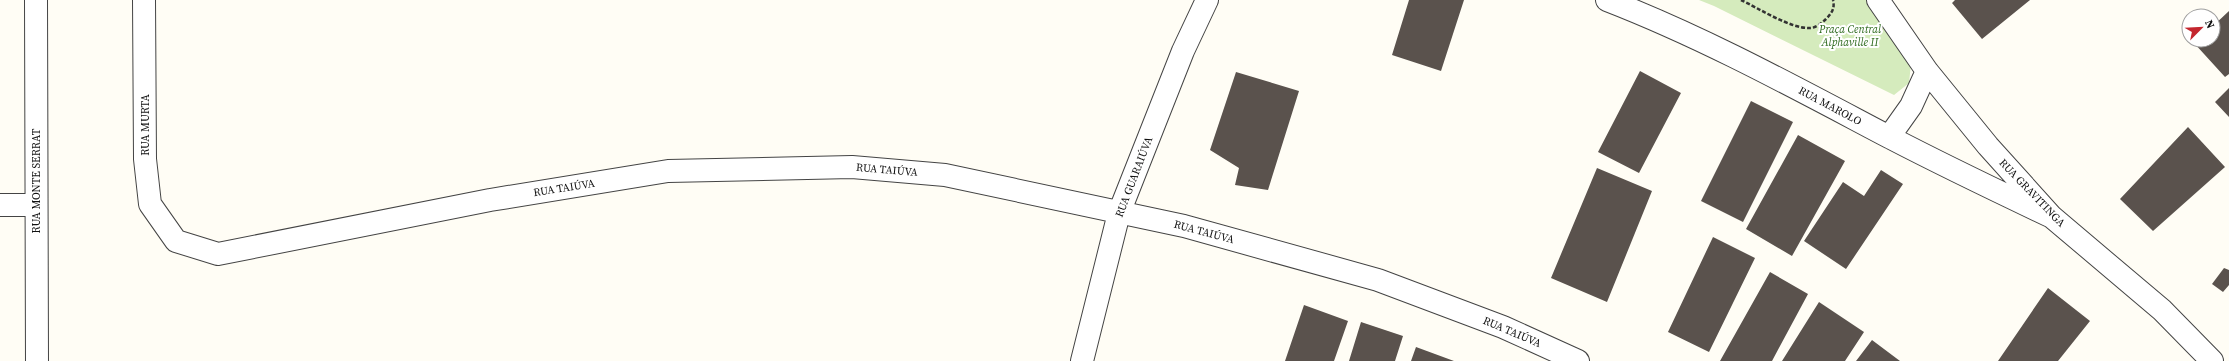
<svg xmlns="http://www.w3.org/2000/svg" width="2229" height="361" viewBox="0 0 2229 361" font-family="'Source Serif 4',serif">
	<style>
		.green { fill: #d5ebbd }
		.building { fill: #5a524d }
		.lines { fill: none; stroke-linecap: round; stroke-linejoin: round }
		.minor-casing { stroke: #444; stroke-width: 24 }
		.path { stroke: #333; stroke-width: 2.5; stroke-dasharray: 4 2; stroke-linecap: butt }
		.minor { stroke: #fff; stroke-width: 22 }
		.labels { text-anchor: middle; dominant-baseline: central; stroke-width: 4; stroke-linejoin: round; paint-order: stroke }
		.park-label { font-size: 11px; font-style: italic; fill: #2f6b1f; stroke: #fff }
		.street-label { font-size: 11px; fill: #111; stroke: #fff }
	</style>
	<rect width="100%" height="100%" fill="#fffdf5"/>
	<path class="green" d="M1699,0H1869L1911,64L1909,83L1894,95L1714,6Z"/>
	<path class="building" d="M1409,0H1464L1441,71L1392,55Z
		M1955,0H2030L1982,39L1952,3Z
		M2229,11V74L2225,77L2194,43L2197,40H2213V26Z
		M1640,71L1681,93L1639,173L1598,152Z
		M1236,72L1299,91L1268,190L1235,185L1239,168L1210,150Z
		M2229,88V117L2215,102Z
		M1751,101L1793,122L1743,222L1701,201Z
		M2188,127L2225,167L2153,231L2120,199Z
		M1798,135L1845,161L1792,256L1746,229Z
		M1597,168L1652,191L1607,302L1551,278Z
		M1881,170L1903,184L1846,269L1804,241L1843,182L1864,196Z
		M1713,237L1755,258L1709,352L1668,332Z
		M2224,268L2229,270V285L2223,292L2212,284Z
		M1770,272L1808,294L1772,361H1720Z
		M2048,288L2090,321L2058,361H1998Z
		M1819,302L1864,332L1845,361H1782Z
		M1304,305L1348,321L1334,361H1285Z
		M1361,322L1403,336L1395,361H1349Z
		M1872,340L1900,361H1856Z
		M1416,347L1454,361H1411Z"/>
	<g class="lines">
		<defs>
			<path id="minor" d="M36,0L37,361
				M144,0L145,159L150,204L176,241L218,254L490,200L668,171L852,167L945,175L1184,226L1378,280L1503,327L1578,361
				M1607,0C1705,38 1796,88 1889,137C1943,165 1997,191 2052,217
				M1878,0L1927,71L1988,146L2052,217L2162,310L2212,361
				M1889,137L1911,106L1927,71
				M0,205H36
				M1082,361L1119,213L1183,51L1207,0"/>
		</defs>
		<use href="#minor" class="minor-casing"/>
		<path class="path" d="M1741,0C1758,8 1791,29 1810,28C1816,28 1822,23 1826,19C1832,13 1835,8 1833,0"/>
		<use href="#minor" class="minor"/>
	</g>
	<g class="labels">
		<g class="park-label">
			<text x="1850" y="29">Praça Central<tspan x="1850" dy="13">Alphaville II</tspan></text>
		</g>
		<g class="street-label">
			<text transform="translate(1830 106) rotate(28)">RUA MAROLO</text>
			<text transform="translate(145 125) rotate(-90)">RUA MURTA</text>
			<text transform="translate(887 170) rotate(5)">RUA TAIÚVA</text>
			<text transform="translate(1134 177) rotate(-69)">RUA GUARAIÚVA</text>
			<text transform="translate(36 181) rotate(-90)">RUA MONTE SERRAT</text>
			<text transform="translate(564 188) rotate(-9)">RUA TAIÚVA</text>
			<text transform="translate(2032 193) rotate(46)">RUA GRAVITINGA</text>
			<text transform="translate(1204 232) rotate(15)">RUA TAIÚVA</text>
			<text transform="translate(1512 332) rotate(23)">RUA TAIÚVA</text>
		</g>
	</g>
	<g transform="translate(2201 28) rotate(66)"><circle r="19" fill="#ffffff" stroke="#a0a0a0"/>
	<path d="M0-3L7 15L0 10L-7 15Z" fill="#c4262e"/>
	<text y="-6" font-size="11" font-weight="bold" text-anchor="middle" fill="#111111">N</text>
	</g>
</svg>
